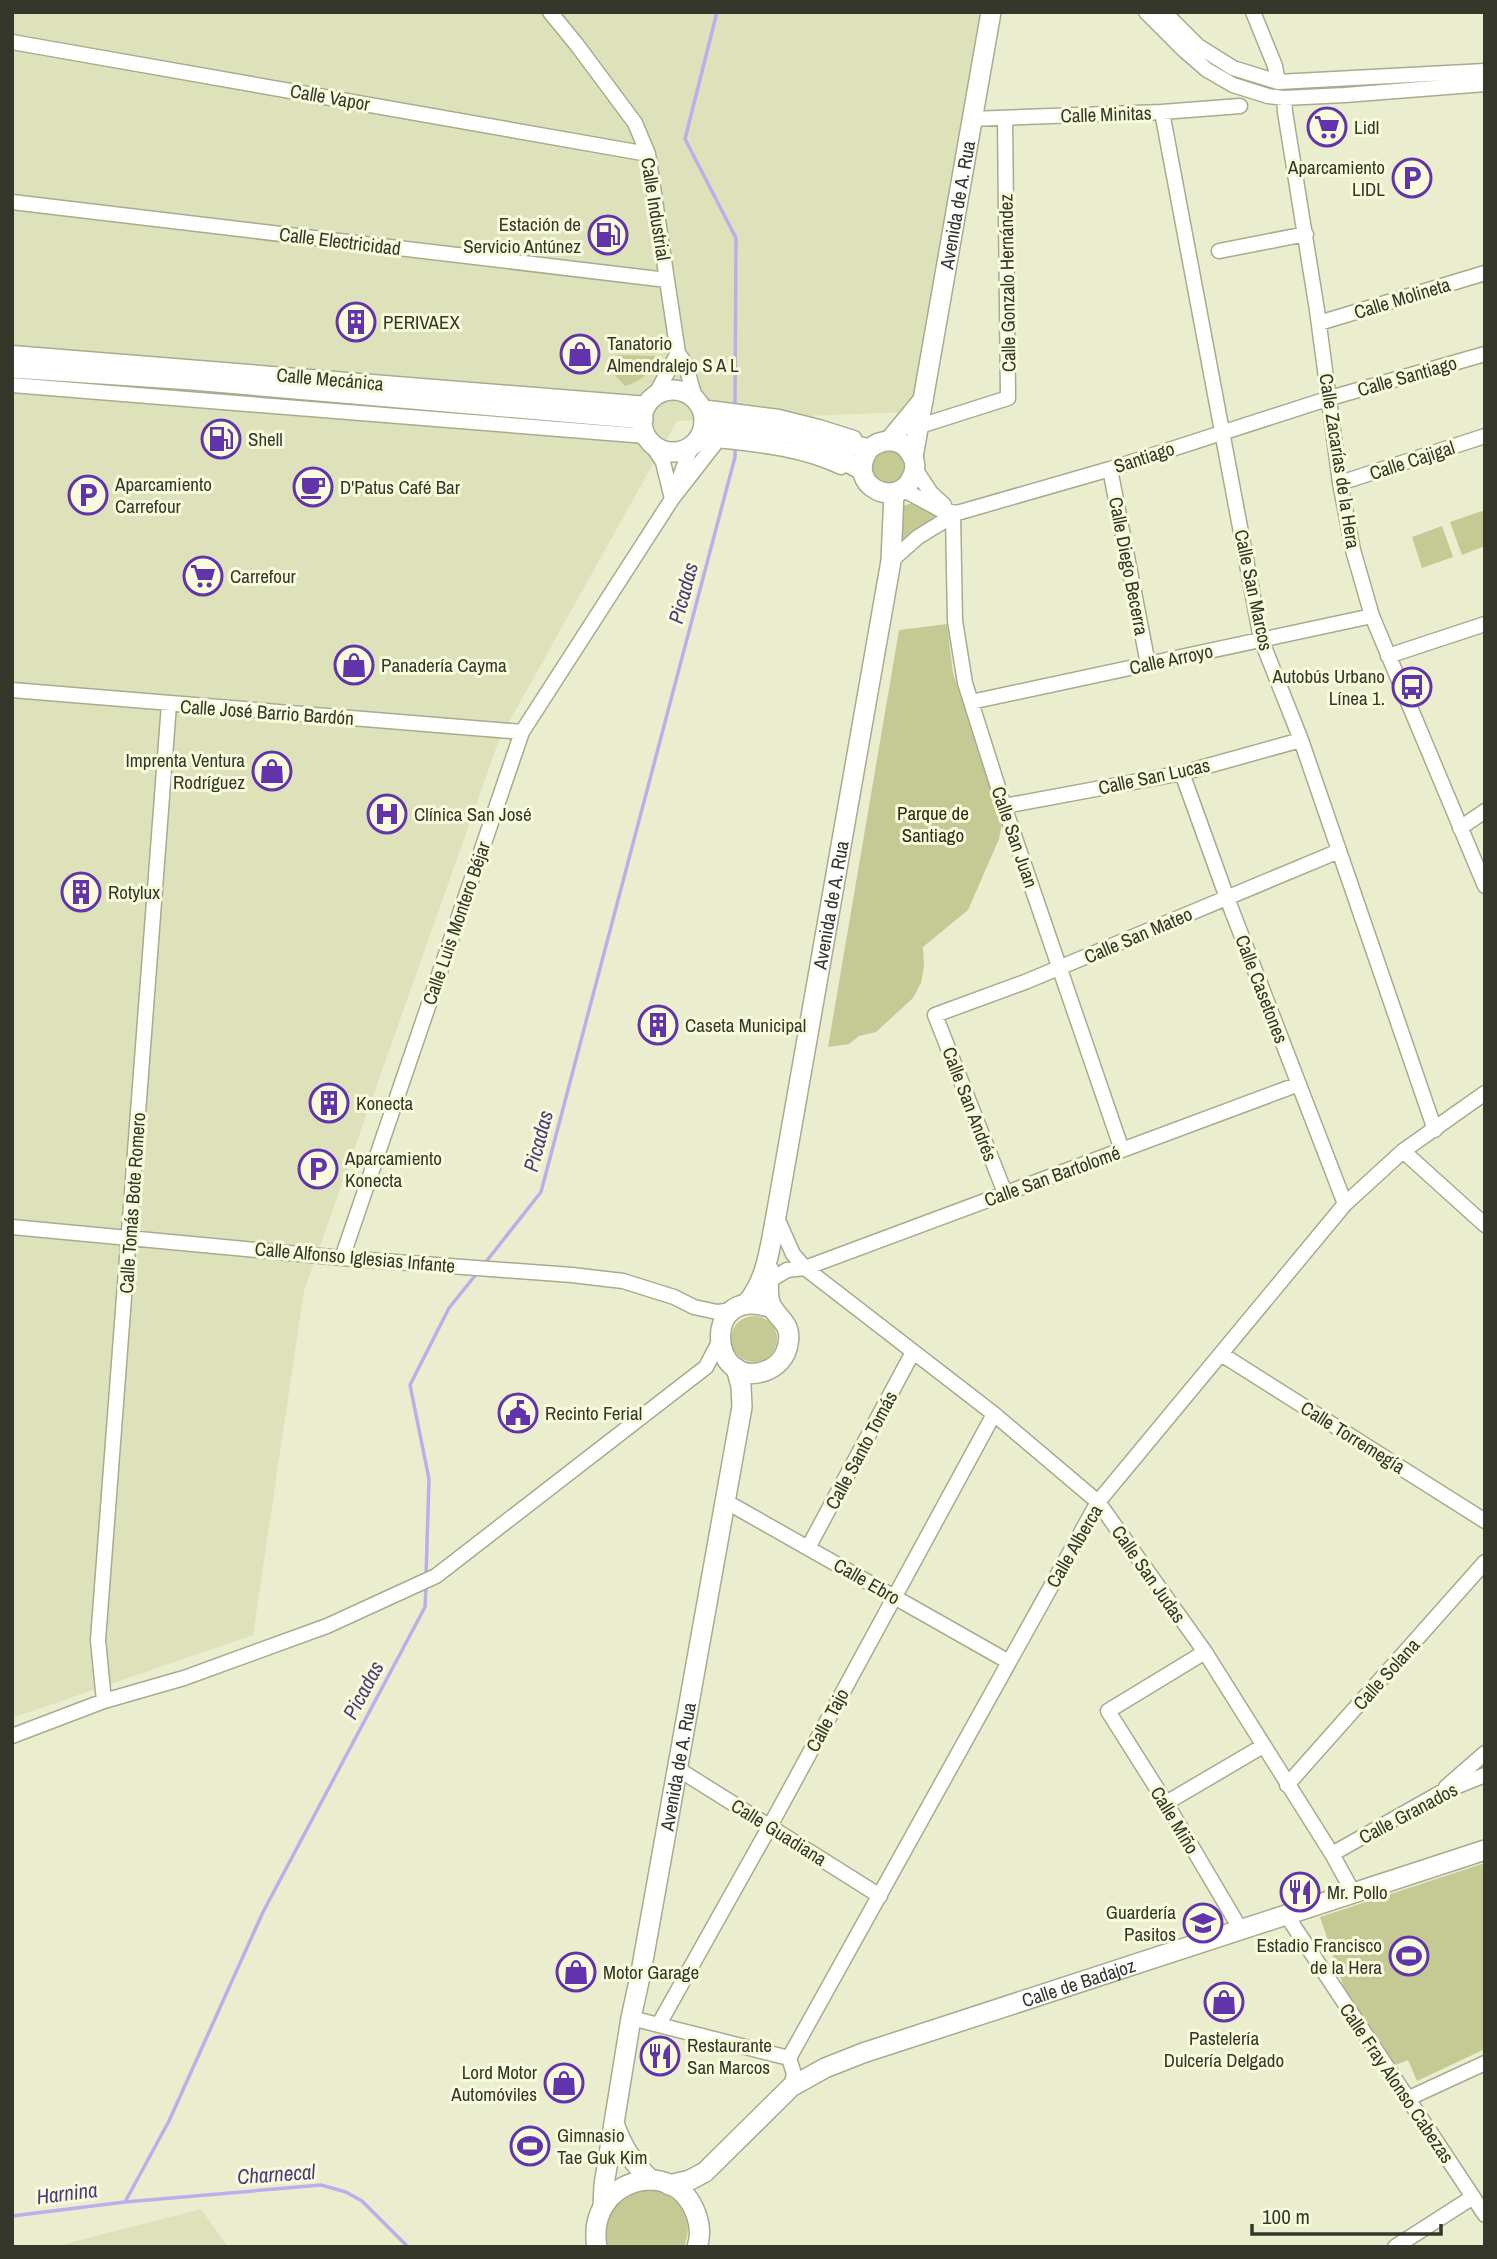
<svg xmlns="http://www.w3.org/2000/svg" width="1497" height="2259" viewBox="0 0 1497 2259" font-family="'Archivo Narrow',sans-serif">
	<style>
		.built { fill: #dee2bb }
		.green { fill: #c5ca95 }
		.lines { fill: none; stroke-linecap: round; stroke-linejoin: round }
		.stream { stroke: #bdaeeb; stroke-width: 3.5 }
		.street-casing { stroke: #a8ab8d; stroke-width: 17 }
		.secondary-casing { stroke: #a8ab8d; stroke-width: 22 }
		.street { stroke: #fff; stroke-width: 14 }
		.secondary { stroke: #fff; stroke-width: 19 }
		.labels { text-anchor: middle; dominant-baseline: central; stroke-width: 6; stroke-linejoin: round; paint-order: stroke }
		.street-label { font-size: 19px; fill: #36372b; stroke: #f8fbdb }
		.poi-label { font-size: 19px; fill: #36372b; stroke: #f8fbdb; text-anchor: start }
		.park-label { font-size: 19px; fill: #2c2e11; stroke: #f8fbdb }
		.water-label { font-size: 21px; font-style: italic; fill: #4f387f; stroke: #f8fbdb }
	</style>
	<rect width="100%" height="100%" fill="#eaeece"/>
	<path class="built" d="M12,12H980L911,412L677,421L499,740L304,1291L253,1635L12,1718Z
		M201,2209L228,2247H53Z"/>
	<path class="green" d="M617,355L658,356C653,371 640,382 625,386L611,371Z
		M872 467a17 17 0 1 1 34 0a17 17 0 1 1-34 0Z
		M915,502L937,516V518L901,544L903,506Z
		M1485,510V546L1462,555L1450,522Z
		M1442,526L1453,557L1422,568L1412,537Z
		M947,624L953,673L1002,823L999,839L968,910L923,947L924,966L921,983L913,998L876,1032L859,1036L849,1044L828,1047L899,630Z
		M731 1339a23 23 0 1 1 46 0a23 23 0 1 1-46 0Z
		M1485,1863V2049L1417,2081L1408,2060L1393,2066L1346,1994L1320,1917Z
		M649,2188C679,2195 696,2216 684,2247H608C601,2223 609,2216 621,2196Z"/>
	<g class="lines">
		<path class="stream" d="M717,12L685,139L736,238L735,408
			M485,1263L541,1192L735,457V447
			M426,1576L429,1479L410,1385L449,1308L478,1272
			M125,2202L169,2121L263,1912L425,1607L426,1587
			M12,2216L125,2202L321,2185L346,2192L362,2201L408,2247"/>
		<defs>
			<path id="street" d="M550,12L577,45L635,123L648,154L678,353L685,363L696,401
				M1146,12L1184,50L1207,70L1233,85L1268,96L1284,98L1345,95L1485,84
				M1164,12L1198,46L1233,68L1278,82L1485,71
				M1253,12L1275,66L1278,82
				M12,42L648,154
				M1284,98L1285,112L1317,310L1340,483L1353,550L1372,616L1485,886
				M1162,112L1261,639L1301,740L1435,1130
				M971,119L1162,112L1240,106
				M12,202L667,280
				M1219,251L1306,234
				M1319,323L1485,273
				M12,353L648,404
				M12,385L646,436
				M653,399L678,353
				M701,407L779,417L819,427L854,438
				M920,426L1008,398L1005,118
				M700,438C749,444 796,446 841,467
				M650,442L663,462L672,499
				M915,469L931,493L944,505
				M1110,469L1148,664
				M1340,483L1485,436
				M902,489L941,510L957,513L1110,469L1330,398L1485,354
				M675,491L691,447
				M953,515L955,621L965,683L1004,806L1122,1150
				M891,561L918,537L957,513
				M1388,656L1485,624
				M12,690L522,732
				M971,702L1372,616
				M1182,773L1227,898L1345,1204
				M1004,806L1182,773L1301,740
				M1460,828L1485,811
				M1403,1151L1485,1225
				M1005,1193L935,1015L1025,982L1339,851
				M777,1218L793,1254L805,1268L994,1414L1098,1502L1205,1652L1332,1854L1354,1894
				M12,1227L342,1258L572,1275L623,1281L674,1297L694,1307L717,1312L734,1310
				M342,1258L522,732L672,499L718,440
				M769,1281L787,1270L805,1268L1299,1084
				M1221,1354L1485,1521
				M725,1501L1009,1662
				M808,1548L913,1352
				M1205,1652L1108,1711L1166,1803L1241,1930
				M104,1701L98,1640L169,704
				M12,1736L104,1701L184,1678L327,1626L436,1576L706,1367L719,1342
				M678,1769L880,1896
				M1287,1785L1485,1562
				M1446,1787L1485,1753
				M1166,1803L1263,1746
				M1332,1854L1440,1793L1485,1775
				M1287,1916L1485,2215
				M631,2018L789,2058
				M659,2024L770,1826L994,1414
				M791,2087L794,2074L789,2058L1098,1502L1345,1204L1403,1151L1485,1093
				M1407,2099L1485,2063
				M1395,2247L1473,2197"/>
			<g id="secondary">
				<path d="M12,368L192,380L643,419"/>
				<circle cx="673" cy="421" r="31"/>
				<path d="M704,423L788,433L828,444L841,442L869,449C882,438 902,437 911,454C915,460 916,468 913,475C900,512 843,486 869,449"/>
				<path d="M890,440L923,400"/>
				<path d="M828,444L834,455L862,470"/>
				<path id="s1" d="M913,457L991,12"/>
				<path d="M769,1270C769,1281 766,1297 772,1307C780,1321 792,1324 788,1344C786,1357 777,1367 765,1371C709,1391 700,1282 772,1308"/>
				<path id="s2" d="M746,1304C767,1281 770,1246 776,1216L891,561L894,493"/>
				<path d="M615,2126C624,2150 633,2163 651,2180"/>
				<path id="s3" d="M669,2185L690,2180L705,2172L791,2087L825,2068L863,2053L1485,1850"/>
				<path id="s4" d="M603,2206L604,2185L631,2018L641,1972L742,1407L741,1386L736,1368"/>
				<path d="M597,2247C585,2179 675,2154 696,2214C700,2225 701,2236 697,2247"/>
			</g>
		</defs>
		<use href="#street" class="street-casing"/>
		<use href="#secondary" class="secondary-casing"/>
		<use href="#street" class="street"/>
		<use href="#secondary" class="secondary"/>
	</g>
	<defs>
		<symbol id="supermarket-ring" viewBox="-11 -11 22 22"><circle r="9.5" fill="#f8fbdb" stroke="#6134ac" stroke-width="1.5"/><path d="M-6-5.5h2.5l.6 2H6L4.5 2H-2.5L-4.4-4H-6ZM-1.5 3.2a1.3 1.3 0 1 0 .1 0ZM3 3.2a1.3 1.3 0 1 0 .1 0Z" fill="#6134ac"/></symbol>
		<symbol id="parking-ring" viewBox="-11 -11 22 22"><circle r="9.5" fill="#f8fbdb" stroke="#6134ac" stroke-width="1.5"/><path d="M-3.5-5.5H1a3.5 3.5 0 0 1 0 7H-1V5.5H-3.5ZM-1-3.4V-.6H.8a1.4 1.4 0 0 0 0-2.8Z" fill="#6134ac"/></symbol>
		<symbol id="fuel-ring" viewBox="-11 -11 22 22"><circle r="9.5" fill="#f8fbdb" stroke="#6134ac" stroke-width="1.5"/><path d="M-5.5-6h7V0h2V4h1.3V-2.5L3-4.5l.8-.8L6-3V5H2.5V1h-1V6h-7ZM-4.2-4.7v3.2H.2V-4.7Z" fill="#6134ac"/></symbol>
		<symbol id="building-ring" viewBox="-11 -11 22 22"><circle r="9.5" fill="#f8fbdb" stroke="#6134ac" stroke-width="1.5"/><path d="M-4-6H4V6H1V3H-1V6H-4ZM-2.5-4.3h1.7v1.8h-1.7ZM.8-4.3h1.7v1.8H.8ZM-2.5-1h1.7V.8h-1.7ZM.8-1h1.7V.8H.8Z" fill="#6134ac"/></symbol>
		<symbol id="shop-ring" viewBox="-11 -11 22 22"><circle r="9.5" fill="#f8fbdb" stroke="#6134ac" stroke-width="1.5"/><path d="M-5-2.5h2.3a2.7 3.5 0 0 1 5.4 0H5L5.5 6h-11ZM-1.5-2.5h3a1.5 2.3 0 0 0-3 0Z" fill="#6134ac"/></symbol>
		<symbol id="cafe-ring" viewBox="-11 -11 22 22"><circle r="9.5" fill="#f8fbdb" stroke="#6134ac" stroke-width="1.5"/><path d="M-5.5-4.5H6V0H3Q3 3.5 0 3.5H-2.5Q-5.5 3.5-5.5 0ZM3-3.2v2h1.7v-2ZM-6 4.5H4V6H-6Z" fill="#6134ac"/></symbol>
		<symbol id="bus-ring" viewBox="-11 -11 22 22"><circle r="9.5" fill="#f8fbdb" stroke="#6134ac" stroke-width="1.5"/><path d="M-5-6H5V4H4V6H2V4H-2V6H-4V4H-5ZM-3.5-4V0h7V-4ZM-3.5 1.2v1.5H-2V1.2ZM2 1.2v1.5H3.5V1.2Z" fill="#6134ac"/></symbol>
		<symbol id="hospital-ring" viewBox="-11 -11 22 22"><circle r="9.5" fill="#f8fbdb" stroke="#6134ac" stroke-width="1.5"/><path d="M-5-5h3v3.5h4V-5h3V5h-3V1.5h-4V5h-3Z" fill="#6134ac"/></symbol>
		<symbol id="civic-ring" viewBox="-11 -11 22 22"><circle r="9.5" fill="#f8fbdb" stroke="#6134ac" stroke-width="1.5"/><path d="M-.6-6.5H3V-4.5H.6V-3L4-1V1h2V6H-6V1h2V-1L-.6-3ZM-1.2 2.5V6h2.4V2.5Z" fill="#6134ac"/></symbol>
		<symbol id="restaurant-ring" viewBox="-11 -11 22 22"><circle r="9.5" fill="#f8fbdb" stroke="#6134ac" stroke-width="1.5"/><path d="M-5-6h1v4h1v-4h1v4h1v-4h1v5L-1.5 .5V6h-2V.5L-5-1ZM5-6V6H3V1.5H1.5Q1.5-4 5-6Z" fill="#6134ac"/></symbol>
		<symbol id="school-ring" viewBox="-11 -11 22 22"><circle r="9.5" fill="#f8fbdb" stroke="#6134ac" stroke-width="1.5"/><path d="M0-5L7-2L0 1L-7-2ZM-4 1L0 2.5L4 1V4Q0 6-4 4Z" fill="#6134ac"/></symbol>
		<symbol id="stadium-ring" viewBox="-11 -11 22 22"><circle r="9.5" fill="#f8fbdb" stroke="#6134ac" stroke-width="1.5"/><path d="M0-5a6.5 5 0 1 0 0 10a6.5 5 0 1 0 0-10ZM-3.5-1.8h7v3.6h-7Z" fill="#6134ac"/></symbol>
	</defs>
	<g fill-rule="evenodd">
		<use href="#supermarket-ring" x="1305" y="105" width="44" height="44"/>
		<use href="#parking-ring" x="1390" y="156" width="44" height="44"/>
		<use href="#fuel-ring" x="586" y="213" width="44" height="44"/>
		<use href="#building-ring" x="334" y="300" width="44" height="44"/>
		<use href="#shop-ring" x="558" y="332" width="44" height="44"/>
		<use href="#fuel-ring" x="199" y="417" width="44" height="44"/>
		<use href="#cafe-ring" x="291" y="465" width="44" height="44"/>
		<use href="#parking-ring" x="66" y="473" width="44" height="44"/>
		<use href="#supermarket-ring" x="181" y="554" width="44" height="44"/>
		<use href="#shop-ring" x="332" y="643" width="44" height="44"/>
		<use href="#bus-ring" x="1390" y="665" width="44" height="44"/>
		<use href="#shop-ring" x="250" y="749" width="44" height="44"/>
		<use href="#hospital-ring" x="365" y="792" width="44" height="44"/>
		<use href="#building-ring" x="59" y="870" width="44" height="44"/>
		<use href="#building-ring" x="636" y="1003" width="44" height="44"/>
		<use href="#building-ring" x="307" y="1081" width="44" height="44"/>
		<use href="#parking-ring" x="296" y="1147" width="44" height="44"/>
		<use href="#civic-ring" x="496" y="1391" width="44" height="44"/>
		<use href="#restaurant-ring" x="1278" y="1870" width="44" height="44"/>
		<use href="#school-ring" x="1181" y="1901" width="44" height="44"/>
		<use href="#stadium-ring" x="1387" y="1934" width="44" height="44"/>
		<use href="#shop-ring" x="554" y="1950" width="44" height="44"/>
		<use href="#shop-ring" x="1202" y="1980" width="44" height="44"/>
		<use href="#restaurant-ring" x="638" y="2034" width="44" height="44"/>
		<use href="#shop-ring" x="542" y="2061" width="44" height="44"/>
		<use href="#stadium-ring" x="508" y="2124" width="44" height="44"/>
	</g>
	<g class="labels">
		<g class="street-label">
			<text transform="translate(330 97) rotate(10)">Calle Vapor</text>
			<text transform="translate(1106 114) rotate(-2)">Calle Minitas</text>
			<text stroke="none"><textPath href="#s1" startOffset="256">Avenida de A. Rua</textPath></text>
			<text transform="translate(656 209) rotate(81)">Calle Industrial</text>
			<text transform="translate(340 241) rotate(7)">Calle Electricidad</text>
			<text transform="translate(1007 283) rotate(-91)">Calle Gonzalo Hernández</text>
			<text transform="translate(1402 298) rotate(-17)">Calle Molineta</text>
			<text transform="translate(1407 376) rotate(-16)">Calle Santiago</text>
			<text transform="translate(330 379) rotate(5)">Calle Mecánica</text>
			<text transform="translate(1144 457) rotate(-18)">Santiago</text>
			<text transform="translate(1412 460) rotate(-18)">Calle Cajigal</text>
			<text transform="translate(1340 461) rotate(81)">Calle Zacarías de la Hera</text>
			<text transform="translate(1129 566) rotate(79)">Calle Diego Becerra</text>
			<text transform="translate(1254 590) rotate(78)">Calle San Marcos</text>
			<text transform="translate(1171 659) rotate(-12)">Calle Arroyo</text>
			<text transform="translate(267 712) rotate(4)">Calle José Barrio Bardón</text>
			<text transform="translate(1154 776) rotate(-12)">Calle San Lucas</text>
			<text transform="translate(1015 837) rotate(71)">Calle San Juan</text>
			<text stroke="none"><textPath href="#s2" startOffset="410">Avenida de A. Rua</textPath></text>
			<text transform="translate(456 923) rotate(-71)">Calle Luis Montero Béjar</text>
			<text transform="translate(1138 935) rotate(-23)">Calle San Mateo</text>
			<text transform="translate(1262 989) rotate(69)">Calle Casetones</text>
			<text transform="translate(970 1104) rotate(69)">Calle San Andrés</text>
			<text transform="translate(1052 1176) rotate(-20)">Calle San Bartolomé</text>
			<text transform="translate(132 1203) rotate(-86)">Calle Tomás Bote Romero</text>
			<text transform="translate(355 1257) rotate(5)">Calle Alfonso Iglesias Infante</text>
			<text transform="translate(1353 1437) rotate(32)">Calle Torremegía</text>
			<text transform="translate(861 1450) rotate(-62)">Calle Santo Tomás</text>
			<text transform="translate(1074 1546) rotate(-60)">Calle Alberca</text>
			<text transform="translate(1149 1574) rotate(55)">Calle San Judas</text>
			<text transform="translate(867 1581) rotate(30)">Calle Ebro</text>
			<text transform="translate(1386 1674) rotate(-48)">Calle Solana</text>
			<text transform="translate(827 1720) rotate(-62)">Calle Tajo</text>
			<text stroke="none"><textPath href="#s4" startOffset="446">Avenida de A. Rua</textPath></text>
			<text transform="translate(1408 1813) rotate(-28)">Calle Granados</text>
			<text transform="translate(1175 1820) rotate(59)">Calle Miño</text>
			<text transform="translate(779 1832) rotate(32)">Calle Guadiana</text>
			<text stroke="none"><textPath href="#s3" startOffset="466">Calle de Badajoz</textPath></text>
			<text transform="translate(1397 2083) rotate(56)">Calle Fray Alonso Cabezas</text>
		</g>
		<g class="poi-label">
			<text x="1354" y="127">Lidl</text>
			<text x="1385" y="167" text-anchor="end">Aparcamiento<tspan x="1385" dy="22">LIDL</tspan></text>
			<text x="581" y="224" text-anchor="end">Estación de<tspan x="581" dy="22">Servicio Antúnez</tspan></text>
			<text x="383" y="322">PERIVAEX</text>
			<text x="607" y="343">Tanatorio<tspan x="607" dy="22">Almendralejo S A L</tspan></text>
			<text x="248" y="439">Shell</text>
			<text x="115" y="484">Aparcamiento<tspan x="115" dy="22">Carrefour</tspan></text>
			<text x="340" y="487">D'Patus Café Bar</text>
			<text x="230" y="576">Carrefour</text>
			<text x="381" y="665">Panadería Cayma</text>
			<text x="1385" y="676" text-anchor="end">Autobús Urbano<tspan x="1385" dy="22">Línea 1.</tspan></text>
			<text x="245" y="760" text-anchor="end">Imprenta Ventura<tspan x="245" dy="22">Rodríguez</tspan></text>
			<text x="414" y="814">Clínica San José</text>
			<text x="108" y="892">Rotylux</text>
			<text x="685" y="1025">Caseta Municipal</text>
			<text x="356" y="1103">Konecta</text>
			<text x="345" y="1158">Aparcamiento<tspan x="345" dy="22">Konecta</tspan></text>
			<text x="545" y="1413">Recinto Ferial</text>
			<text x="1327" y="1892">Mr. Pollo</text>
			<text x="1176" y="1912" text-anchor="end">Guardería<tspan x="1176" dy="22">Pasitos</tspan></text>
			<text x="1382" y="1945" text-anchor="end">Estadio Francisco<tspan x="1382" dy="22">de la Hera</tspan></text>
			<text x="603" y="1972">Motor Garage</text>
			<text x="1224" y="2038" text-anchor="middle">Pastelería<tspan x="1224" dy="22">Dulcería Delgado</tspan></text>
			<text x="687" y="2045">Restaurante<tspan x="687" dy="22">San Marcos</tspan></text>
			<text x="537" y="2072" text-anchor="end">Lord Motor<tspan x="537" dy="22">Automóviles</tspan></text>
			<text x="557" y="2135">Gimnasio<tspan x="557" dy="22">Tae Guk Kim</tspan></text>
		</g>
		<g class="park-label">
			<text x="933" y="813">Parque de<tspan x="933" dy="22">Santiago</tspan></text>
		</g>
		<g class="water-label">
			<text transform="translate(683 593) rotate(-75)">Picadas</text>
			<text transform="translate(538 1141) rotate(-75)">Picadas</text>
			<text transform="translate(363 1690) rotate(-62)">Picadas</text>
			<text transform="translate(276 2174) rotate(-4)">Charnecal</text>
			<text transform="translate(67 2193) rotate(-7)">Harnina</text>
		</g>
	</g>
	<rect width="1497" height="2259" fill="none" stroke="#36372b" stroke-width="28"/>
	<path d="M1252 2224v10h189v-10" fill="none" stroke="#36372b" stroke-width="3.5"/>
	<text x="1262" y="2224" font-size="21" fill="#36372b" stroke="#f8fbdb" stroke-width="5" paint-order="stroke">100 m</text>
</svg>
